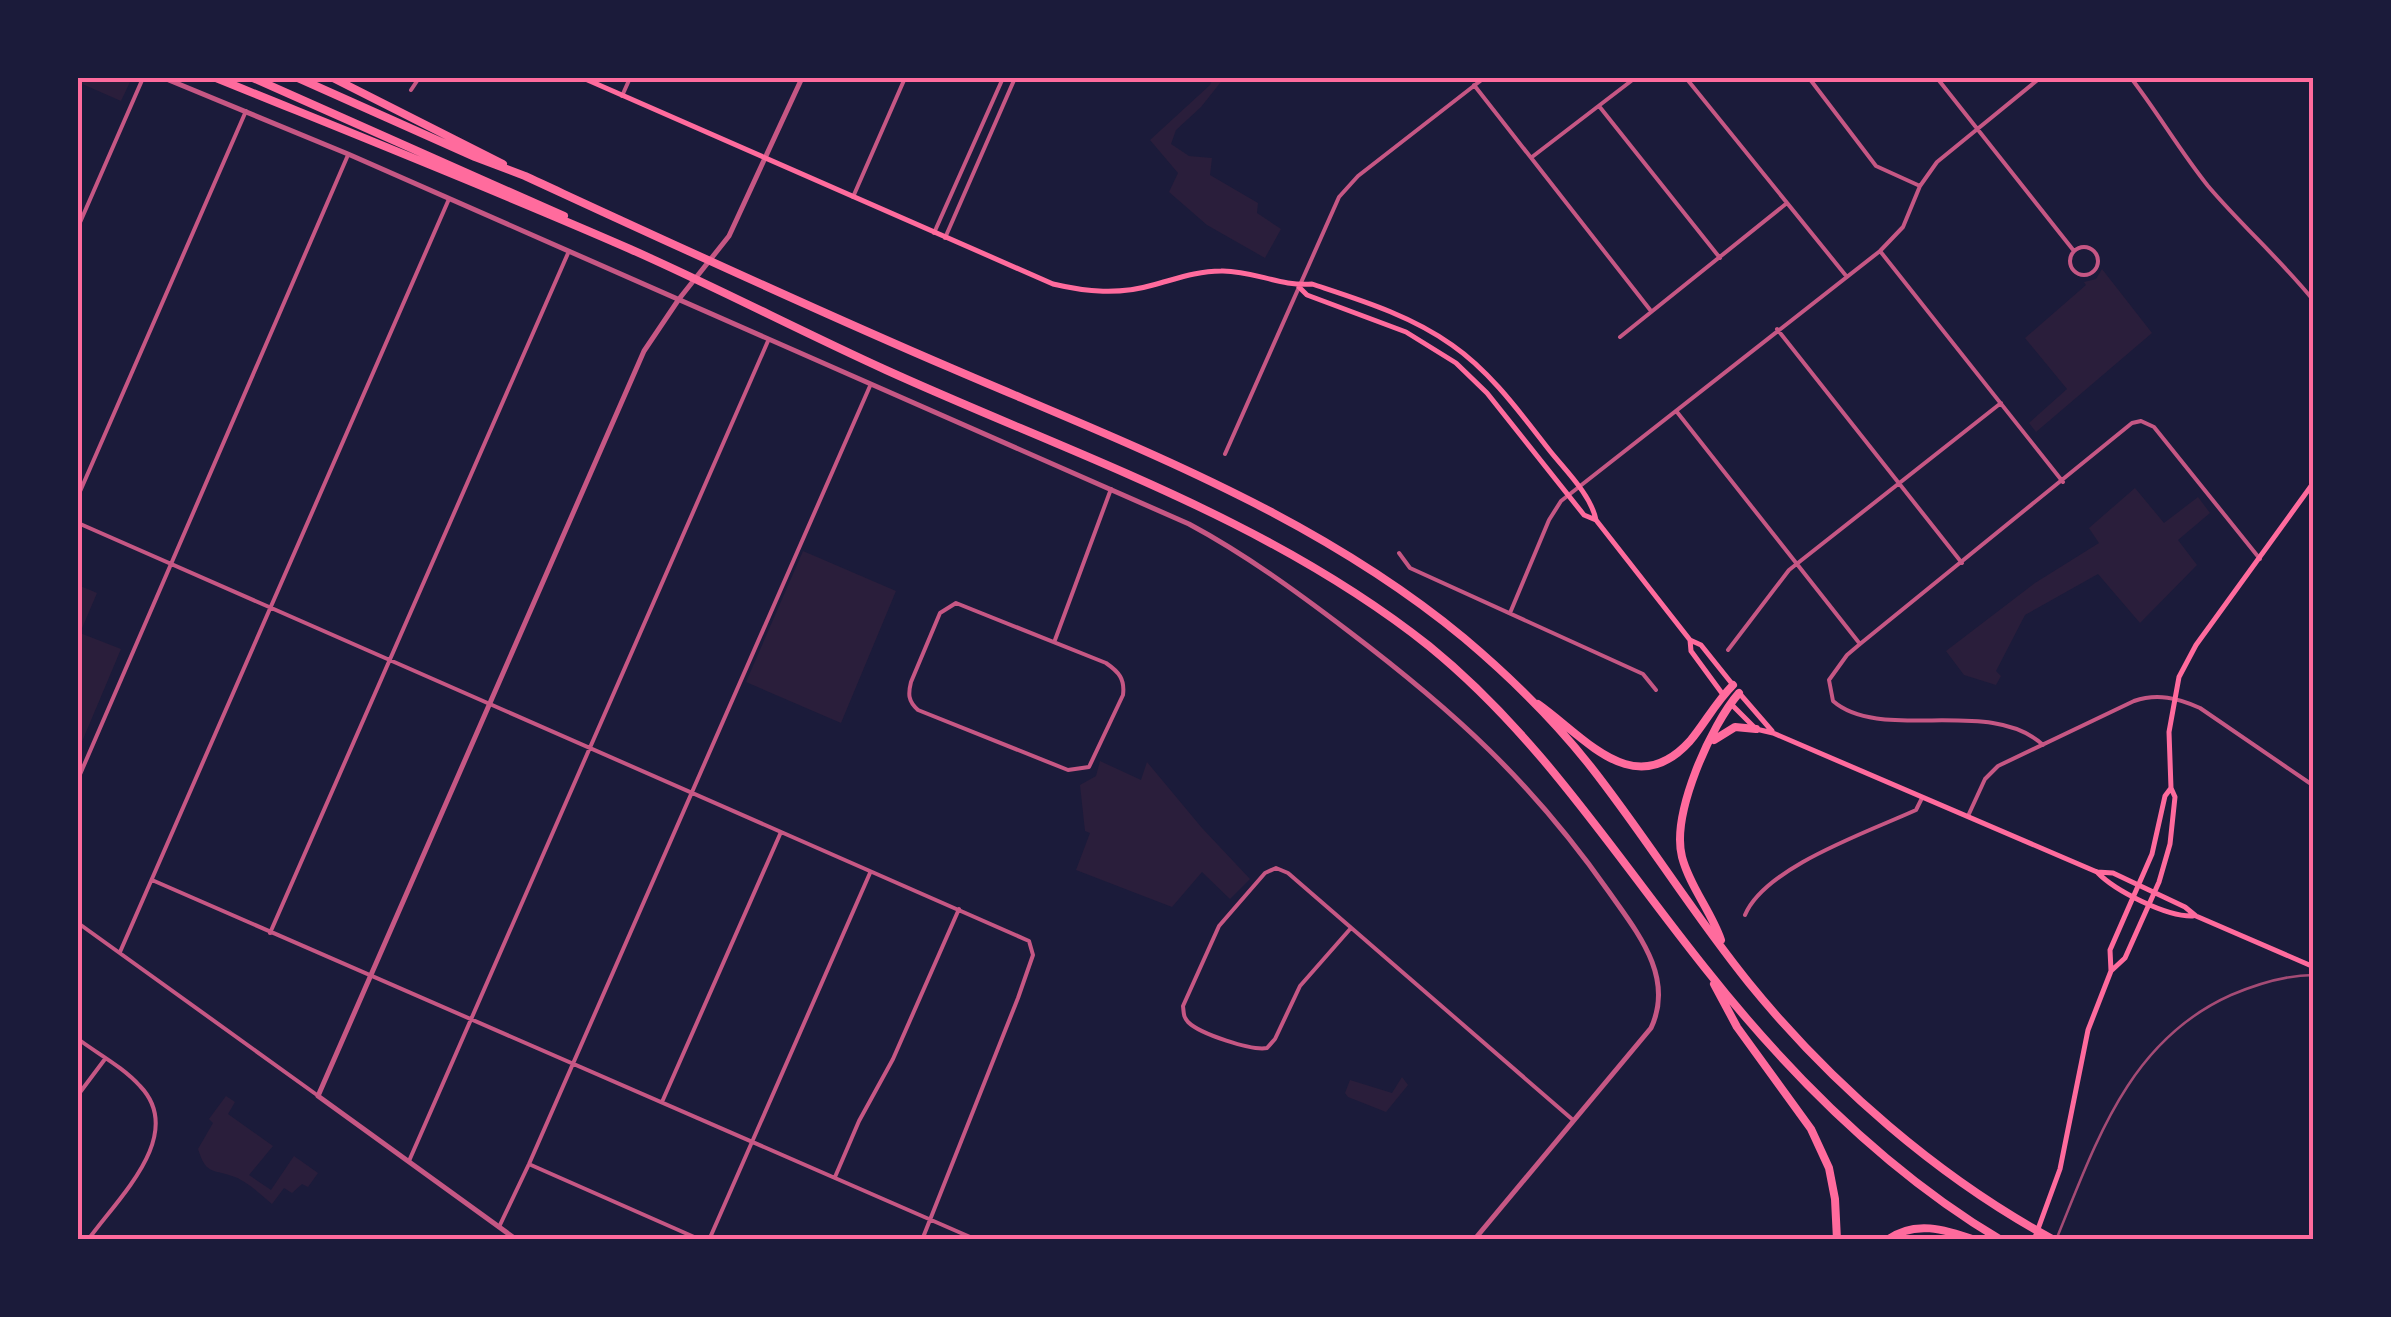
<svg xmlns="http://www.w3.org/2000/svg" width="2391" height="1317" viewBox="0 0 2391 1317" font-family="Cabin,sans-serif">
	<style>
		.green { fill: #2a1e3b }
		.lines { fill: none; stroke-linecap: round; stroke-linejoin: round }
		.minor { stroke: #c65784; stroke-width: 4 }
		.tertiary { stroke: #c65784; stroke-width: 5 }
		.secondary { stroke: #ff6b9d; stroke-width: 5 }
		.motorway { stroke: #ff6b9d; stroke-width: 8 }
		.rail { stroke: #a44b75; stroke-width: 2.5 }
		.neatline { fill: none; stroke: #ff6b9d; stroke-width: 4 }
	</style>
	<rect width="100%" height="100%" fill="#1b1b3a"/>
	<path class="green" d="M78,78H127L130,82L121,101L80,83L78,87Z
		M1213,78H1224L1201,107L1176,130L1171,144L1189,156L1212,158L1210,175L1258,203L1257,213L1281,229L1265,258L1207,225L1169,192L1178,173L1150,140L1210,85Z
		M2102,269L2152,333L2036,432L2029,423L2067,389L2025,338L2086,285L2084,282L2096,279Z
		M2135,488L2164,523L2198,497L2210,513L2178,540L2197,565L2140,623L2098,574L2025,615L1996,671L2001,676L1996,685L1964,675L1946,651L2035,583L2099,543L2089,528Z
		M803,551L896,591L841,723L746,682Z
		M78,585L97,593L80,633L121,649L81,744L78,743Z
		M1100,761L1141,780L1147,762L1202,828L1250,879L1230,899L1202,872L1172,907L1076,870L1090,833L1085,831L1080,785L1096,776Z
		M1402,1077L1408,1085L1386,1112L1348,1097L1345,1093L1350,1080L1392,1093Z
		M226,1096L235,1102L228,1114L273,1146L249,1175L271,1190L294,1156L318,1173L308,1187L302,1184L292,1193L284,1188L272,1204C261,1195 246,1180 232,1176C211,1169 206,1174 198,1149L213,1123L209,1119Z"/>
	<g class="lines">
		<path class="minor" d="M1686,78L1847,277
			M1809,78L1876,166L1920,186
			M1937,78L2074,251
			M2131,78C2158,113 2180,151 2208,186C2242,226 2281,260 2314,301
			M2310,78L2314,81
			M1474,85L1651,311
			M411,90L419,78
			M622,96L630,78
			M1599,106L1720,258
			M1532,157L1635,78
			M853,197L905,78
			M78,227L143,78
			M934,233L1003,78
			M945,238L1015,78
			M2070 261a14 14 0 1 1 28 0a14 14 0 1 1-28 0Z
			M1880,251L2063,482
			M1777,329L1962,563
			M1620,337L1787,203
			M1677,412L1860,644
			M1225,454L1339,197L1358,176L1484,78
			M78,496L246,111
			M78,523L1029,941L1033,955L1018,998L922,1240
			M1399,553L1410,568L1643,674L1656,690
			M956,603L1106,663C1119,672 1125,679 1123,695L1089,767L1068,770L918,710C908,701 908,694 911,682L940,613Z
			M1510,613L1549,520L1561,501L1880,251L1903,227L1920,186L1937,162L2040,78
			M1055,640L1111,489
			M1728,650L1789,570L2001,403
			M2043,745C1991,696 1881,743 1833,701L1829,680L1847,655L1860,644L2132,423L2141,421L2154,427L2260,559
			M78,779L348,155
			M1968,816L1985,779L1998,766L2134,701C2157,693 2178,698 2200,708L2314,786
			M152,880L977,1240
			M1745,915C1765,867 1868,832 1916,810L1922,798
			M78,923L317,1095
			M1351,928L1300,986L1275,1039L1267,1048C1252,1051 1200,1034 1188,1022C1183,1016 1184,1014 1183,1006L1219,926L1265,873L1276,868L1288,873L1573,1120
			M270,933L569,251
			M120,952L449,199
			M78,1039C98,1054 123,1067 140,1086C187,1135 117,1199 88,1240
			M78,1095L105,1059
			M662,1102L781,832
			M409,1161L768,341
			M531,1165L701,1240
			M835,1177L859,1121L893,1059L959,909
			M499,1227L529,1164L870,386
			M709,1240L870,873"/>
		<path class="tertiary" d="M164,78L348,154L1189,524C1245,554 1297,592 1347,630C1454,711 1531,781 1609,892C1637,932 1675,977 1651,1028L1474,1240
			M517,1240L318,1096L644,351L679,299L729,236L802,78"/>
		<path class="secondary" d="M583,78L1053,284C1087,292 1119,295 1153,285C1176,279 1197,271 1221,271C1252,270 1281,287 1312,284C1360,300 1410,315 1452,345C1491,372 1521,414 1550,451C1566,471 1591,495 1596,520
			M1299,287L1307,295L1406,332L1456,363L1487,393L1584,515L1596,520L1690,640L1701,645L1733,685
			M1690,640L1691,651L1724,696
			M1740,694L1772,731
			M1731,704L1756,729L1773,733L2097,872L2113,873L2185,907L2196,916L2314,967
			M2097,872C2115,891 2167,917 2193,916
			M2111,971L2110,950L2152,854L2165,796L2171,788
			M2034,1240L2060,1169L2088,1030L2111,971L2125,958L2159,882L2170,844L2175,797L2171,788L2169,732L2179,677L2196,645L2314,482"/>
		<path class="motorway" d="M216,78C354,134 493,189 630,249C716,287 800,331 886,370C1071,454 1268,518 1429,646C1541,737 1616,857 1705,968C1788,1073 1885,1171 2001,1240
			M253,78L564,216
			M298,78L475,157L525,176C666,241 808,307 951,368C1130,445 1313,513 1464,638C1509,676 1555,721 1591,767C1646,837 1693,914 1749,983C1831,1084 1939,1178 2054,1240
			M333,78L503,164
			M1538,704C1585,737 1634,803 1690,741C1705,723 1716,702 1733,685
			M1714,740L1735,727L1756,729
			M1721,940C1711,911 1690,887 1682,857C1671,814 1711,725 1739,693
			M1714,984L1737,1027L1811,1129L1829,1168L1835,1199L1837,1240
			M1887,1240C1914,1220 1945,1229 1975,1240"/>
		<path class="rail" d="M2056,1240C2096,1143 2128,1041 2231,995C2257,984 2285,975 2314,975"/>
	</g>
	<rect width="2391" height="1317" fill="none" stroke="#1b1b3a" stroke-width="160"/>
	<rect x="80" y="80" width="2231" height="1157" class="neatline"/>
</svg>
